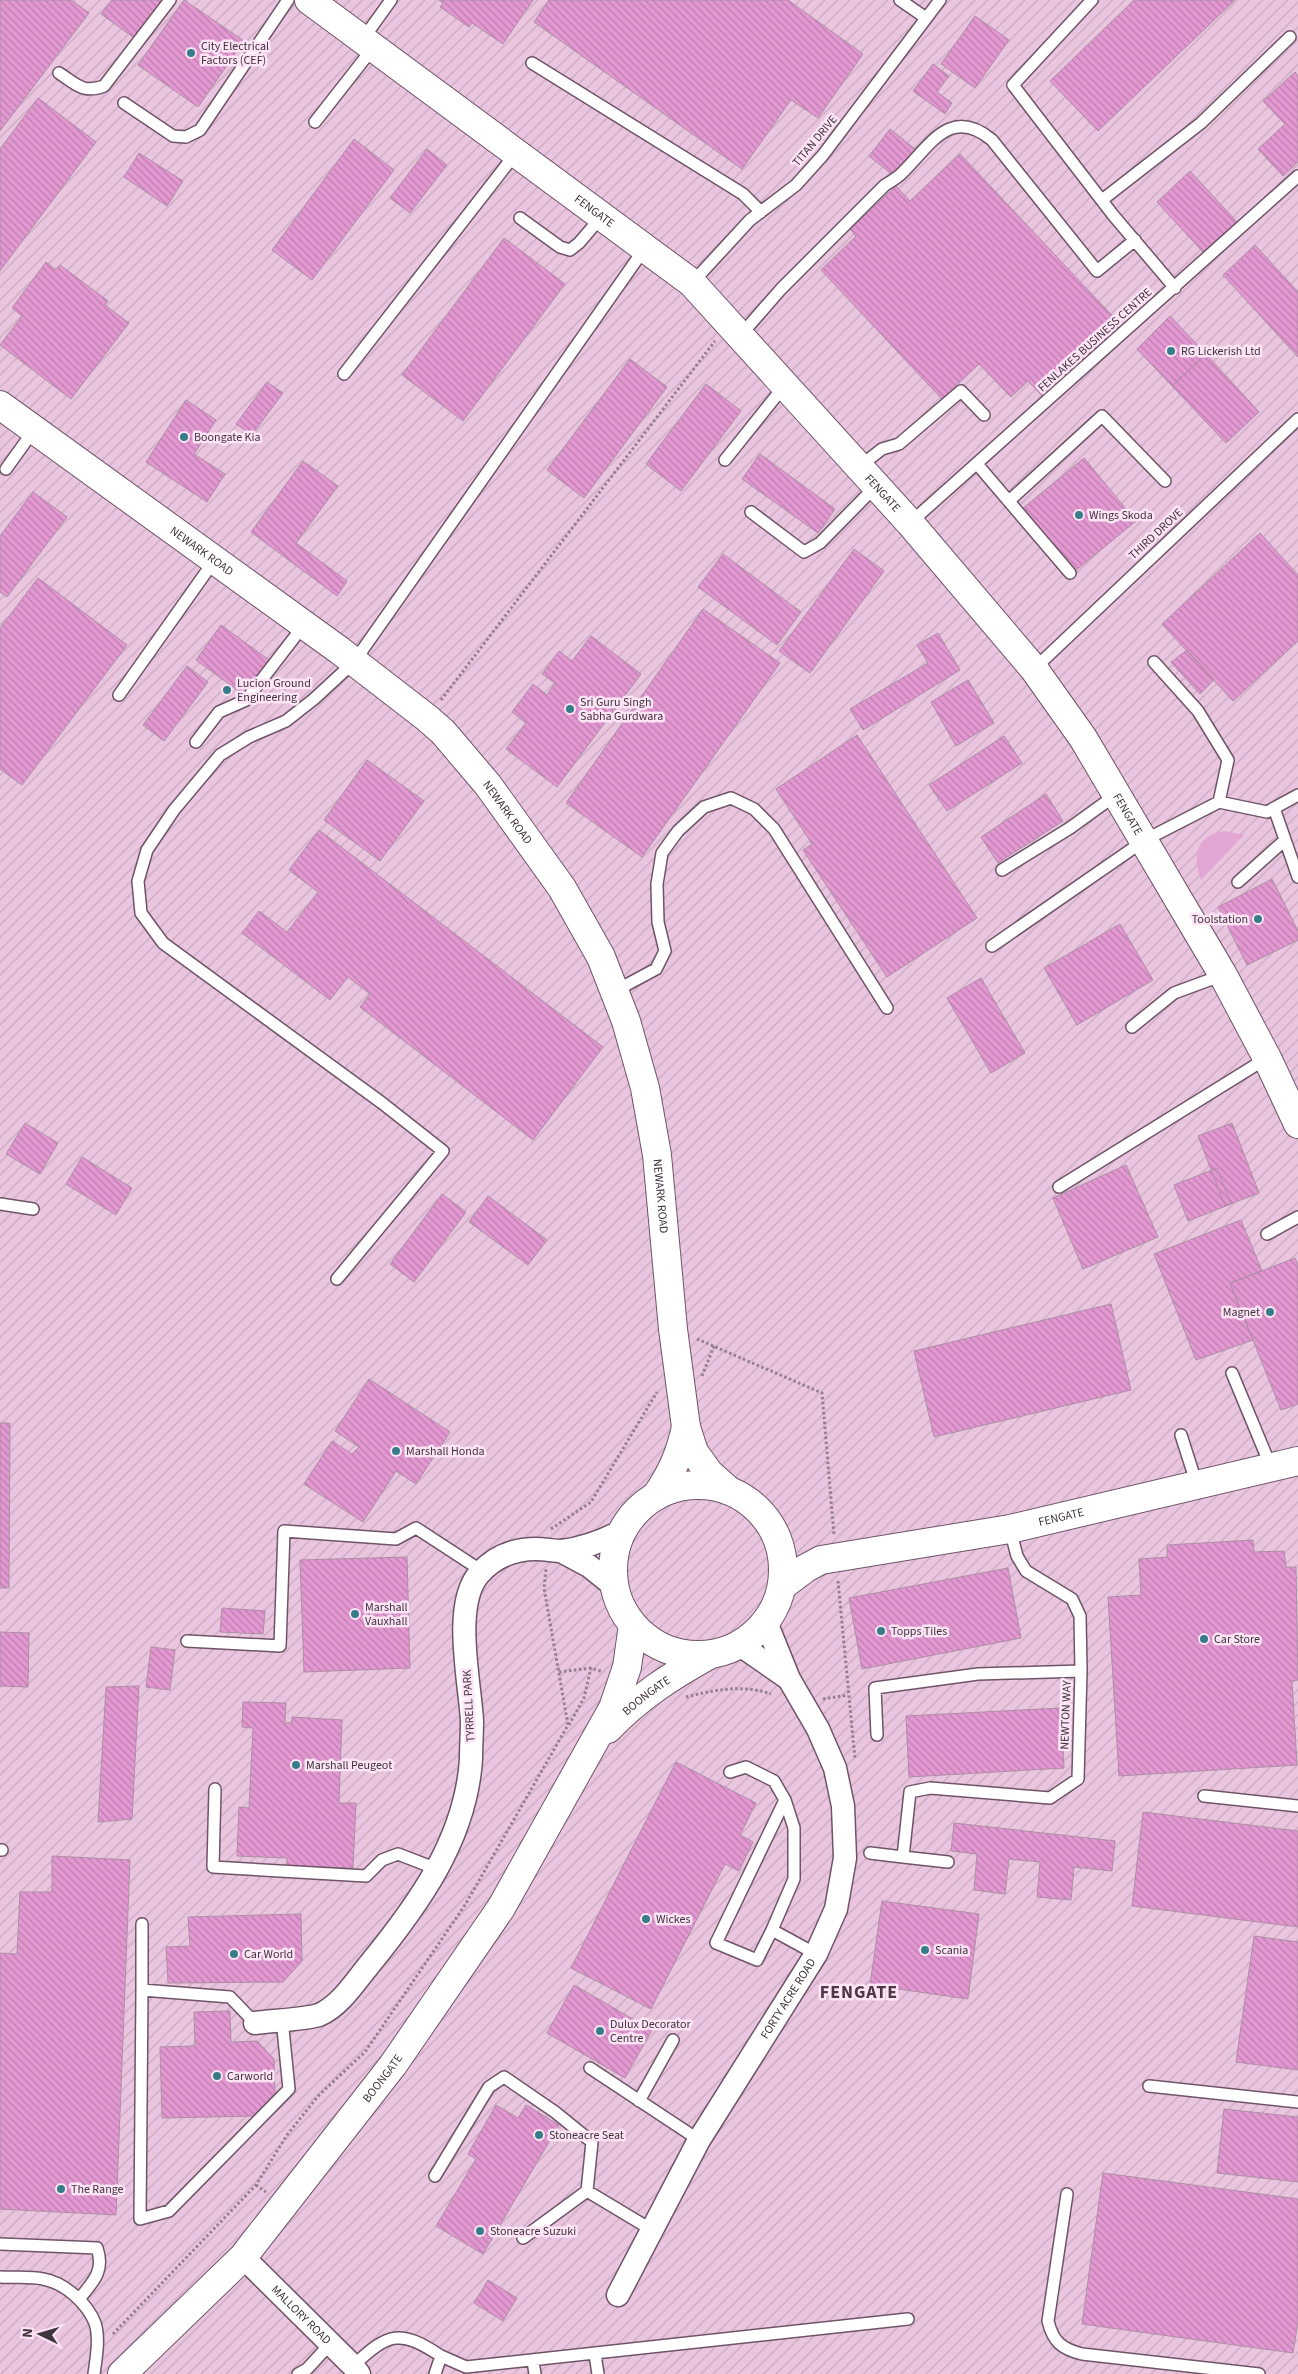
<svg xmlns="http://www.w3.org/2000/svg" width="1298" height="2374" viewBox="0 0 1298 2374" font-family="'Source Sans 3',sans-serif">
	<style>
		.industrial { fill: url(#industrial-furrows) }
		.grass { fill: #e2a6d3 }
		.building { fill: url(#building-back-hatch); stroke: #ad8fa5 }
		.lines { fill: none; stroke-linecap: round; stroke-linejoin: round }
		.lane-casing { stroke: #6f5468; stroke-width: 14 }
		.street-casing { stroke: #6f5468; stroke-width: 25 }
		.secondary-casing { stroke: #6f5468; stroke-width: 30 }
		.path { stroke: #947f8e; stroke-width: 3; stroke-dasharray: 2.5 2.5; stroke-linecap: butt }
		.lane { stroke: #fff; stroke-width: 11 }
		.street { stroke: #fff; stroke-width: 22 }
		.secondary { stroke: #fff; stroke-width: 28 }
		.poi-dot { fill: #377c89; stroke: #fde4f6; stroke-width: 2 }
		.labels { text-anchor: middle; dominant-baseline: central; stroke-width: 5; stroke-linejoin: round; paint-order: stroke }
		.poi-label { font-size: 12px; fill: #40343d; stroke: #fde4f6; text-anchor: start }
		.street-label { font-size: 12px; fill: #40343d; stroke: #fde4f6 }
		.district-label { font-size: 18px; font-weight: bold; letter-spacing: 1px; fill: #4f3649; stroke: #fde4f6 }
	</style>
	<defs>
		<pattern id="industrial-furrows" width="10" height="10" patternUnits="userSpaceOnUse" patternTransform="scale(1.25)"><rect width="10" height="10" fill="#eac5df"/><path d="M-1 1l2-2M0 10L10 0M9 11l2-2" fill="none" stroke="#caaac0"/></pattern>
		<pattern id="building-back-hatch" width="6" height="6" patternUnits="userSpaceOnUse" patternTransform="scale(1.25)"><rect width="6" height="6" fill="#e498d2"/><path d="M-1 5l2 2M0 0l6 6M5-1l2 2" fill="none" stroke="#ba7dac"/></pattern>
	</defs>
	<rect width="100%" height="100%" fill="#f4d4eb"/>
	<path class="industrial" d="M0,0H1298V2374H0Z"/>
	<path class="grass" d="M1224,831L1244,835L1201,880C1192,855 1195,837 1224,831Z"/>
	<path class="building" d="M0,0H71L89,13L0,131Z
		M112,0H166L137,40L101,14Z
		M184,0L244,41L198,107L138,65Z
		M439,0H533L503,44L472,23L469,27L440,7L443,3Z
		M549,0H788L863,54L818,118L791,100L742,169L534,22Z
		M1134,0H1235L1098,131L1050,81Z
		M975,16L1009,40L975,88L941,64Z
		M933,64L949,76L937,92L952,103L945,114L913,91Z
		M1295,72L1298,76V162L1283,176L1258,149L1285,124L1263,101Z
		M38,98L96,142L0,271V149Z
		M890,129L915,149L894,176L869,156Z
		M354,139L394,170L312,280L272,250Z
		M427,149L447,165L410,213L390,198Z
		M139,153L183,181L167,206L124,177Z
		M960,154L1121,325L1044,398L1028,381L1011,397L979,364L942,399L821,270L856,236L850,229L896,186L910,201Z
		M1190,171L1237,222L1203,252L1157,202Z
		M504,238L565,284L463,421L402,375Z
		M1255,245L1298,292V357L1223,275Z
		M46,262L56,270L60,265L108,301L105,305L129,323L71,399L0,345L22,316L12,308Z
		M1170,316L1206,354L1172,386L1137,349Z
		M1206,354L1259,412L1226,443L1172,386Z
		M630,359L667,387L584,498L547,470Z
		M267,382L283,393L252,435L236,424Z
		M706,384L741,411L681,491L646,464Z
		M186,400L216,420L194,454L225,474L207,502L146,462Z
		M760,454L835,509L818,533L742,479Z
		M1084,458L1136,521L1074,572L1022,509Z
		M303,461L338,486L296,543L347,581L337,596L251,532Z
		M33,492L67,517L7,597L0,592V536Z
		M1260,533L1298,575V641L1233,701L1162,624Z
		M854,549L884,571L810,673L779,651Z
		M723,554L801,612L777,645L698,587Z
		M38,578L127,645L22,785L0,769V628Z
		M703,609L780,663L642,857L566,803Z
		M221,625L269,660L244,695L196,660Z
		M938,633L960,670L863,730L850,709L928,663L917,645Z
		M591,636L641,674L557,787L506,749L526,723L512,712L533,684L547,695L555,683L542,674L559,651L572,661Z
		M1187,650L1214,680L1200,694L1171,662Z
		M187,666L208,682L164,741L143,725Z
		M968,680L994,723L956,746L931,702Z
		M857,735L977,918L887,977L803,850L812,844L776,789Z
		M1004,736L1022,763L947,811L929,785Z
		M367,760L424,801L380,861L324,820Z
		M1046,794L1063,821L998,863L981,837Z
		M319,830L603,1047L533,1140L360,1007L370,994L348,977L330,1000L242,933L259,911L287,932L318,892L289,870Z
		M1272,879L1298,931V940L1247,965L1218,907Z
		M1120,924L1153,980L1077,1025L1044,968Z
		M981,978L1025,1053L991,1073L947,998Z
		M25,1123L58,1143L40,1174L6,1154Z
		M1232,1123L1259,1193L1225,1206L1198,1136Z
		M82,1157L132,1188L116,1215L66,1184Z
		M1126,1165L1158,1237L1083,1269L1053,1198Z
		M1217,1168L1231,1204L1188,1221L1174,1185Z
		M442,1194L466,1212L414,1282L390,1264Z
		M488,1196L547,1240L528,1265L469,1222Z
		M1241,1220L1262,1271L1230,1283L1253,1340L1196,1360L1154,1254Z
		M1295,1258L1298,1265V1404L1281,1410L1230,1283Z
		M1111,1304L1131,1390L934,1437L914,1351Z
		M369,1379L450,1432L416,1484L396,1471L363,1522L304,1484L332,1441L352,1454L359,1447L335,1431Z
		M0,1423H10L9,1588H0Z
		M1253,1540L1254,1552L1284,1551L1286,1567H1296L1298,1680L1292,1681L1297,1765L1119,1776L1108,1597L1141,1595L1139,1559L1167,1557V1545Z
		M407,1557L410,1668L304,1672L300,1560Z
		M1008,1568L1021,1638L862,1669L849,1598Z
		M222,1608L265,1611L263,1634L220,1632Z
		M0,1632L29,1633L28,1687L0,1686Z
		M151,1647L175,1650L170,1690L146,1687Z
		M139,1686L132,1819L98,1822L106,1687Z
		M243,1702L286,1703L285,1723H292V1717L342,1720L339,1803H356L353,1868L287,1866V1858L237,1856L239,1807L249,1808L253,1728L242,1727Z
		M1061,1708L1064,1768L909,1777L906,1716Z
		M676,1762L756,1803L740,1835L753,1842L739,1871L725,1864L651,2009L571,1968Z
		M1143,1812L1298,1831V1927L1132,1906Z
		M954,1823L1115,1841L1112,1871L1074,1867L1071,1900L1037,1897L1040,1862L1009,1859L1005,1894L974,1890L977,1854L951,1851Z
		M52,1856L130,1860L116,2215L0,2209V1953L17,1954L20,1892H52Z
		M882,1901L979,1914L968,1999L870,1985Z
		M301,1914L302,1961L283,1982L168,1983L166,1947L190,1946L188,1917Z
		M1254,1936L1298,1942V2070L1236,2062Z
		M574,1985L652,2030L625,2078L547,2033Z
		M230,2011L231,2042L257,2041L274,2059L275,2093L256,2116L162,2118L160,2047L195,2046L194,2012Z
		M496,2105L518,2118L526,2105L559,2125L483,2254L436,2226L476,2159L468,2154Z
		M1224,2109L1298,2117V2182L1217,2173Z
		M1103,2173L1298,2199V2322L1293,2353L1082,2324Z
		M488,2280L517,2298L503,2321L474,2303Z"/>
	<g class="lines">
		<defs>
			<path id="lane" d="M900,0L926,18
				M1092,0L1013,85L1113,215L1175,288
				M363,39L391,0
				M532,63L743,194L761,212
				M59,73C76,84 83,94 104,86L170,0
				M124,103L173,136L186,137L200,130L288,0
				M315,122L373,48
				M1102,200L1201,123L1290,37
				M520,218L560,247L570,250L579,243L602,216
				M692,283L750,220L796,185L823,155L940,0
				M740,336L781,289L885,185C892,181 899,177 904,171C931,144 951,106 992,140L1097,271L1135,240
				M344,374L516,153
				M725,460L785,385
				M977,464L1070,573
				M859,467L882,449L899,444L961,391L984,415
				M6,469L34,430
				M1009,501L1102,416L1165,481
				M751,512L804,552L820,543L876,486
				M910,523L1298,176
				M1154,662L1198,711L1228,760L1219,802
				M1034,669L1298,419
				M119,695L214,561
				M196,742L219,712L246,700L304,625
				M1274,808L1298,877
				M1002,870L1070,828L1117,794
				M1238,882L1285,840
				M992,946L1145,840L1219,802L1267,812L1298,795
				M615,991L656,969L665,951L658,922L657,884L662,853L678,831L704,807L731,798L754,809L774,829L887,1008
				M1132,1027L1174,993L1223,975
				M1059,1187L1267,1058
				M0,1204L33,1209
				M1267,1234L1298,1217
				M337,1279L443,1151L382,1103L163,943L141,913L138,881L147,850L174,810L220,755L249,737L286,721L314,699L354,662L645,248
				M1232,1373L1271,1467
				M1181,1435L1197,1485
				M187,1641L280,1646L284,1531L396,1539L416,1528L482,1571
				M877,1735L875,1688L978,1674L1081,1671
				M730,1772L746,1767L774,1781L785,1800
				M215,1789L213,1867L366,1876L382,1860L398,1854L437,1869
				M1204,1796L1298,1806
				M0,1850H2
				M870,1853L903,1857L910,1792L930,1788L1050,1798L1078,1779L1081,1671L1080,1616L1072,1599L1026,1571L1017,1556L1010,1529
				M903,1857L948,1862
				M772,1930L794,1879V1828L785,1800L716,1943L757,1960L772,1930L816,1954
				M142,1990V1924
				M255,2023L230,1997L142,1990L140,2219L169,2211L289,2089L282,2019
				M590,2068L699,2140
				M1149,2086L1298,2102
				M639,2101L673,2040
				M435,2176L489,2087L504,2077L555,2112L592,2142L587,2191L652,2230
				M1067,2194L1048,2321C1053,2342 1062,2349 1082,2354L1259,2374
				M523,2238L587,2191
				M0,2244L97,2248C105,2271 93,2282 79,2299
				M0,2277C14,2278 30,2276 43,2279C65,2283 87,2303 95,2323C100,2338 96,2359 94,2374
				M595,2354L598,2374
				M441,2356L466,2367L908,2319
				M533,2361L535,2374
				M353,2366C389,2332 400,2329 441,2356L435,2374
				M298,2374L307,2369L330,2344"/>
			<g id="street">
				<path d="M561,1551L589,1566L614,1586"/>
				<path d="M740,1645L789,1679"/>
				<path d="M255,2023C270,2021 307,2019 319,2015C340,2006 355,1982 369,1965C418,1905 466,1839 471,1759C471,1746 472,1733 472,1721C470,1682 452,1605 479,1574C494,1557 514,1549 536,1549C545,1549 554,1551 562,1551C585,1548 603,1541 622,1531"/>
				<path id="s1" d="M243,2257L353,2366L359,2374"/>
				<path id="s2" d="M618,2295L699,2140L816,1954L836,1909L845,1858L843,1806L835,1768L818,1729L789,1679L766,1622"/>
			</g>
			<g id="secondary">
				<path id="s3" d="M309,0L692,283L910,523L1034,669L1083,738L1223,975L1267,1058L1298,1124"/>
				<path id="s4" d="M0,405L339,650L427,718L443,732L488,785L562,888L601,957L626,1021L645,1088L657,1155L673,1329L686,1427L694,1452L709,1473L728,1490"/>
				<circle cx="698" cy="1570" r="85"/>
				<path d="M656,1496C672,1473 680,1454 686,1427"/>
				<path id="s5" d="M782,1586L806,1568L821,1560L1010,1529L1298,1461"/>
				<path id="s6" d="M608,1729C637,1698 671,1676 709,1655"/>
				<path id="s7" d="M122,2374L243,2257L393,2065L501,1908L613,1708L627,1667L633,1625"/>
			</g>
		</defs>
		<use href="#lane" class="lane-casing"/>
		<use href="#street" class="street-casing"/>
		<use href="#secondary" class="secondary-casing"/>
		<path class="path" d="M441,700L715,341
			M697,1339L822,1393L834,1535
			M702,1376L714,1346
			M551,1529L591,1502L657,1392
			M838,1581L855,1759
			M559,1672L591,1668L603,1672
			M686,1697C714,1690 743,1684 771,1694
			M823,1699L848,1695
			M569,1725L584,1698L591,1668
			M256,2185L266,2192
			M113,2334L256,2185L287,2135L319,2095L365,2052L465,1905L568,1725L544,1588L546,1569"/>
		<use href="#lane" class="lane"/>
		<use href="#street" class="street"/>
		<use href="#secondary" class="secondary"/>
	</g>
	<g class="poi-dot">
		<circle cx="191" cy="53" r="5"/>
		<circle cx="1171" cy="351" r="5"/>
		<circle cx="184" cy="437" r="5"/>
		<circle cx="1079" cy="515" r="5"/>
		<circle cx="227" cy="690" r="5"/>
		<circle cx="570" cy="709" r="5"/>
		<circle cx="1258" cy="919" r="5"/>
		<circle cx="1270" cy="1312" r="5"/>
		<circle cx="396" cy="1451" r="5"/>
		<circle cx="355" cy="1614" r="5"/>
		<circle cx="881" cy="1631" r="5"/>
		<circle cx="1204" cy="1639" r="5"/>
		<circle cx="296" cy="1765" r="5"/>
		<circle cx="646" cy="1919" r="5"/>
		<circle cx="925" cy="1950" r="5"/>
		<circle cx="234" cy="1954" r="5"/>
		<circle cx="600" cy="2031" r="5"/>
		<circle cx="217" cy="2076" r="5"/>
		<circle cx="539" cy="2135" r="5"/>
		<circle cx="61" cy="2189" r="5"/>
		<circle cx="480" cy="2231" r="5"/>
	</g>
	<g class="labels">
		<g class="poi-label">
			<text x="201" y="46">City Electrical<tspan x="201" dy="14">Factors (CEF)</tspan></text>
			<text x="1181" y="351">RG Lickerish Ltd</text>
			<text x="194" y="437">Boongate Kia</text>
			<text x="1089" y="515">Wings Skoda</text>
			<text x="237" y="683">Lucion Ground<tspan x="237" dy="14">Engineering</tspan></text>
			<text x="580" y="702">Sri Guru Singh<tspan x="580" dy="14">Sabha Gurdwara</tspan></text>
			<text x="1248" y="919" text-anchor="end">Toolstation</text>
			<text x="1260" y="1312" text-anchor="end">Magnet</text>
			<text x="406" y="1451">Marshall Honda</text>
			<text x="365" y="1607">Marshall<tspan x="365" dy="14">Vauxhall</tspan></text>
			<text x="891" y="1631">Topps Tiles</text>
			<text x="1214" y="1639">Car Store</text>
			<text x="306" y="1765">Marshall Peugeot</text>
			<text x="656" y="1919">Wickes</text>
			<text x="935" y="1950">Scania</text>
			<text x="244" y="1954">Car World</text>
			<text x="610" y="2024">Dulux Decorator<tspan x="610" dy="14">Centre</tspan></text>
			<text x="227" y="2076">Carworld</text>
			<text x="549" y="2135">Stoneacre Seat</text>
			<text x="71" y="2189">The Range</text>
			<text x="490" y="2231">Stoneacre Suzuki</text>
		</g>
		<g class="street-label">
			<text transform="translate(815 141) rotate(-50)">TITAN DRIVE</text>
			<text stroke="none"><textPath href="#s3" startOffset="355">FENGATE</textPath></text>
			<text transform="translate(1095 340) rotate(-42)">FENLAKES BUSINESS CENTRE</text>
			<text stroke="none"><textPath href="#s3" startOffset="760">FENGATE</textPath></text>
			<text transform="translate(1156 534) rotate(-43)">THIRD DROVE</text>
			<text stroke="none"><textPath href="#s4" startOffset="249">NEWARK ROAD</textPath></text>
			<text stroke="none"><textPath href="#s4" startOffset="654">NEWARK ROAD</textPath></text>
			<text stroke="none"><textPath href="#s3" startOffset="1165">FENGATE</textPath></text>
			<text stroke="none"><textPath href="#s4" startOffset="1074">NEWARK ROAD</textPath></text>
			<text stroke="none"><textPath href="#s5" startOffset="291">FENGATE</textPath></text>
			<text stroke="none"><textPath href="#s6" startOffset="51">BOONGATE</textPath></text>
			<text transform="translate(469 1706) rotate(-93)">TYRRELL PARK</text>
			<text transform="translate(1066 1715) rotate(-88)">NEWTON WAY</text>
			<text stroke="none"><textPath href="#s2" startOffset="342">FORTY ACRE ROAD</textPath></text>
			<text stroke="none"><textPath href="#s7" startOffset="395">BOONGATE</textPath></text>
			<text stroke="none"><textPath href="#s1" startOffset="82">MALLORY ROAD</textPath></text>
		</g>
		<g class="district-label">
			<text x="859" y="1992">FENGATE</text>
		</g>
	</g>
	<g transform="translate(40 2334) rotate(275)" stroke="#fde4f6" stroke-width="4" paint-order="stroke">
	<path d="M0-4L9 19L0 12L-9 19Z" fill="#40343d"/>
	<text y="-8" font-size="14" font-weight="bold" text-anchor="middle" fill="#40343d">N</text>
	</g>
</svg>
